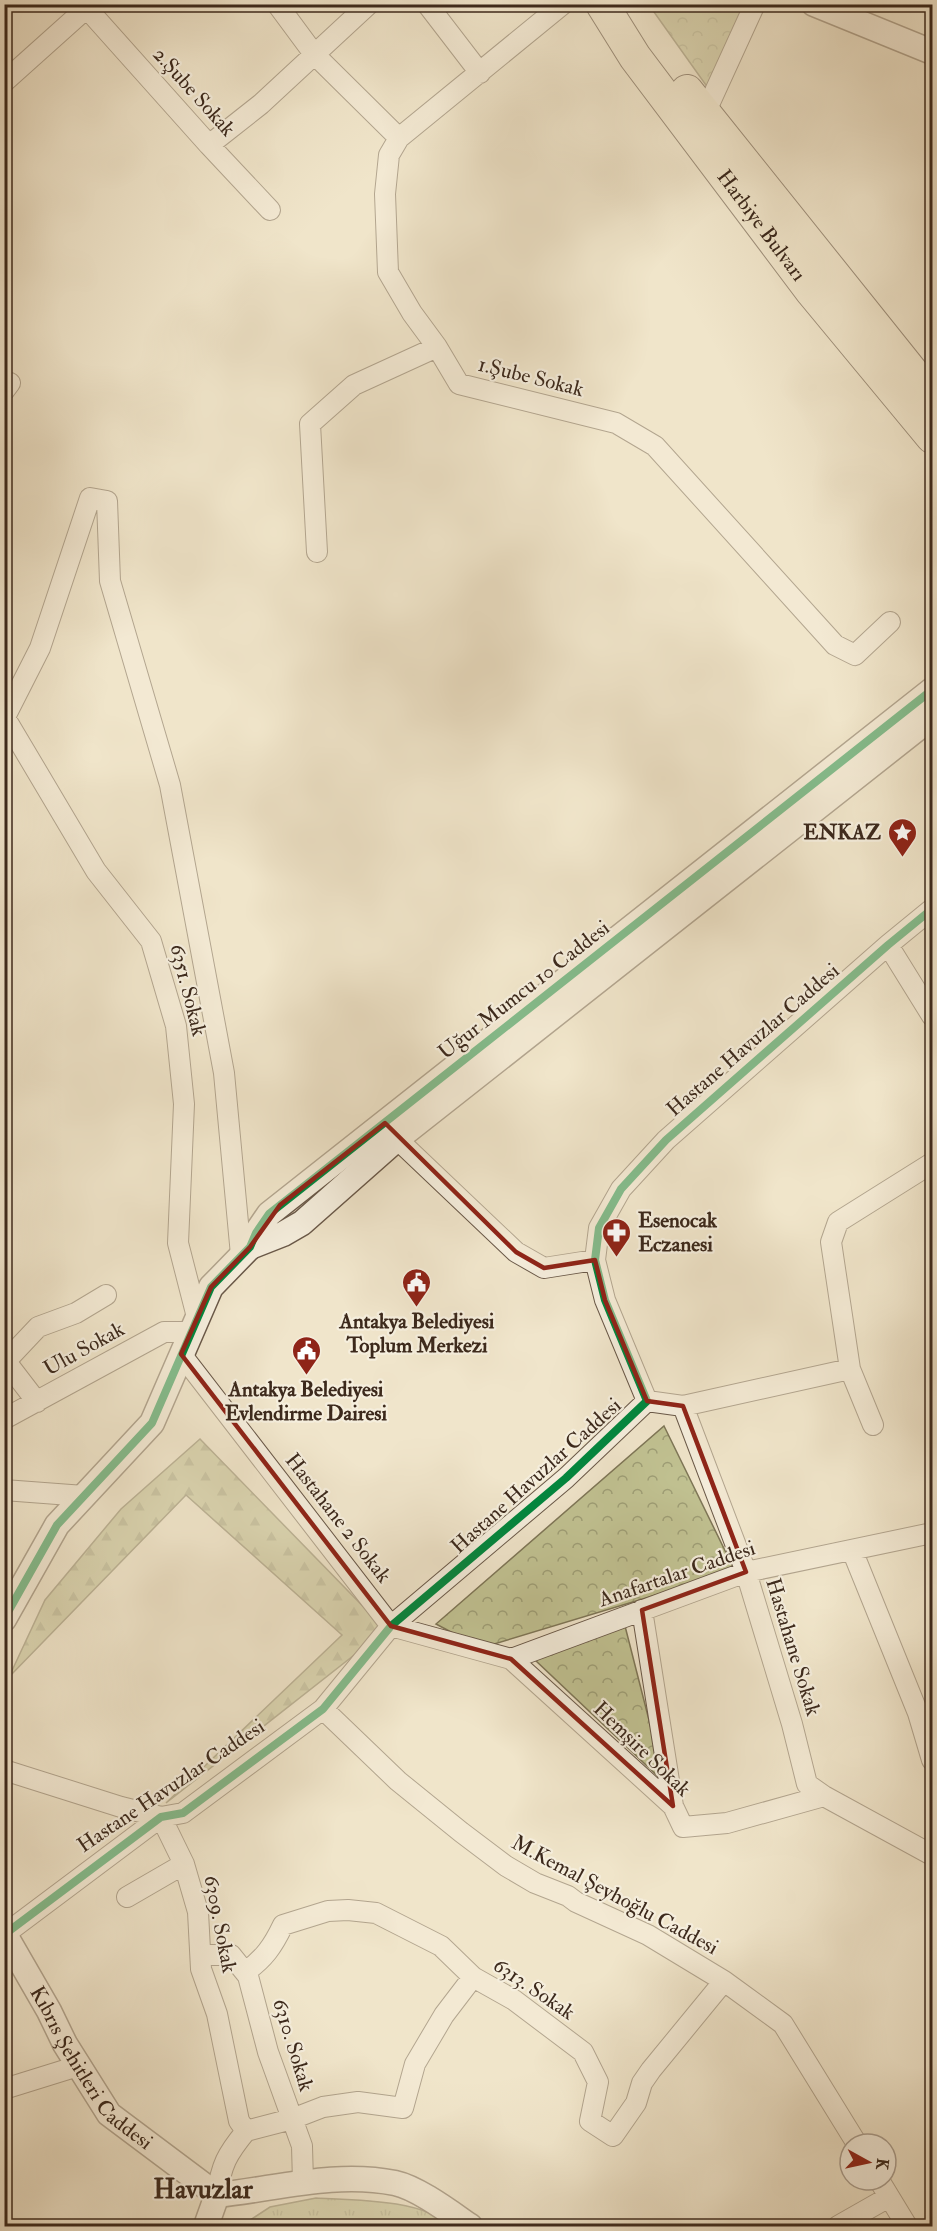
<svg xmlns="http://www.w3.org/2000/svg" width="937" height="2231" viewBox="0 0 937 2231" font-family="'IM FELL Double Pica',serif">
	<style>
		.grass { fill: url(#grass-tufts); stroke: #7e7657; stroke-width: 1.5 }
		.forest { fill: url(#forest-firs); stroke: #7e7657; stroke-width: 1.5 }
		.park { fill: url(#park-crowns); stroke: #7e7657; stroke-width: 1.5 }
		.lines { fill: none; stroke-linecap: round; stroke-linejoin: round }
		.minor-casing { stroke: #695848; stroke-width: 22 }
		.tertiary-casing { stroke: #695848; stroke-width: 27 }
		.primary-casing { stroke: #3c291c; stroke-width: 34 }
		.minor { stroke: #f5eedd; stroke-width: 20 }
		.tertiary { stroke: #f5eedd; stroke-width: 24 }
		.primary { stroke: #f0e5cb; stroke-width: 32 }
		.cycleway-casing { stroke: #f5eedd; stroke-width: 11 }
		.cycleway { stroke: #00873e; stroke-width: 8 }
		.marked { fill: none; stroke: #8f2418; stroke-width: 4.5; stroke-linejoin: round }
		.labels { text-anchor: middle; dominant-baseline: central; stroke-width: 4.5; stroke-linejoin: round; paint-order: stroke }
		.street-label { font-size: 21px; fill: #3c291c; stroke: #f5eedd }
		.poi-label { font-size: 21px; font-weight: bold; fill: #3c291c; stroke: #f5eedd }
		.district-label { font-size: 27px; font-weight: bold; fill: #3c291c; stroke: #f5eedd }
	</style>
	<defs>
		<pattern id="grass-tufts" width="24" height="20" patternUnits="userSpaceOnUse" patternTransform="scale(1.5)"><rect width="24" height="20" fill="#c1c292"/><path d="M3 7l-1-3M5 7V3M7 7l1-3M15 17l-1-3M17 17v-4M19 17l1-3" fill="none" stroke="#9e9e76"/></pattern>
		<pattern id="forest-firs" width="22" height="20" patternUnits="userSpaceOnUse" patternTransform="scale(1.5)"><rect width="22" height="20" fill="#c1c292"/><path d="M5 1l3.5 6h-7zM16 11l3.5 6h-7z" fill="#9e9e76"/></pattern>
		<pattern id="park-crowns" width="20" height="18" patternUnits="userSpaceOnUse" patternTransform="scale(1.5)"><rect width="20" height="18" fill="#c1c292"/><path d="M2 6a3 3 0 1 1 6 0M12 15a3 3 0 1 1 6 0" fill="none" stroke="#9e9e76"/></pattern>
	</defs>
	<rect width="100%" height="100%" fill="#f0e5cb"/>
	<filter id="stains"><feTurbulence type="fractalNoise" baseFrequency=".00333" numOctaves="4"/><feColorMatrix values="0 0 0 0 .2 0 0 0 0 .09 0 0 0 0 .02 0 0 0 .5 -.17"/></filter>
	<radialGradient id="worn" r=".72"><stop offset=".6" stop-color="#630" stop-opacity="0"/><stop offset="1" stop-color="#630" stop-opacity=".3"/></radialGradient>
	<path class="grass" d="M316,2198C353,2200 423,2199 450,2226H241L270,2207Z"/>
	<path class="forest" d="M200,1439L386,1630L166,1803L342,1635L186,1495L9,1677L45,1600L121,1509Z"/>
	<path class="park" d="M744,4L746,5L708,88L649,5Z
		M664,1426L735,1571L481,1648L436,1624Z
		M625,1626L665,1783L534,1659Z"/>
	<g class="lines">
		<defs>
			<path id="minor" d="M83,4L209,145L270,210
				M277,4L314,54L399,138
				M427,4L480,73
				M563,4L399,138L389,155L385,194L388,272L412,313L437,347L459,384L616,423L655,446L835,645L855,655L890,622
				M4,82L91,4
				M701,122L755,4
				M209,145L261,104L369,4
				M4,391L10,383
				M317,552L310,424L354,385L437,347
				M4,716L96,871L151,941L176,1026L184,1104L178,1243L197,1317
				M5,717L40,648L90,498L107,501L110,581L170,785L224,1073L241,1255
				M888,945L932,1016
				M389,1128L397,1139L516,1252L544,1268L595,1260
				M181,1354L391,1626
				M4,1359L37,1402
				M6,1361L38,1327L76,1313L106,1295
				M647,1401L683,1406L850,1369
				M683,1406L746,1572L792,1724L807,1784L824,1796L932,1855
				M4,1419L164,1332H191
				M873,1425L850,1369L831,1242L838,1222L932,1163
				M4,1490L84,1496
				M852,1550L918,1713L932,1760
				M642,1610L673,1806
				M391,1626L511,1659L673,1806L683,1827L727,1823L824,1796
				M511,1659L746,1572L932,1533
				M323,1709L398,1781L461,1832L506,1866L535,1883L568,1896L576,1902L648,1935L724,1981L783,2024L857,2144
				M4,1770L121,1807L161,1817L184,1864L198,1912L201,1969L217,2014L239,2121L246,2131C227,2154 221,2165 217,2195
				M127,1897L184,1864
				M5,1934L161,1817L183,1813L323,1709L391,1626L566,1478L647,1401L605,1300L595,1260L599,1228L621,1189L666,1140L888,945L932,909
				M201,1955H231L248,1976L268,2052L302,2146L303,2182
				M245,1972C264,1959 273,1946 283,1925L328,1911L348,1910L376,1913L441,1946L473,1977L514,2000L583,2052L598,2082L590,2121L613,2136L636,2103L642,2083L651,2070L724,1981
				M4,2089L78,2066
				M246,2131L292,2119L323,2107L358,2102L403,2108L415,2064L444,2015L473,1977
				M879,2180L907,2226
				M838,2226L889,2197"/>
			<g id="tertiary">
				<path d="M814,4L932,52"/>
				<path d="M250,1247L283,1234L302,1223L397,1139L932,717"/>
				<path d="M4,1619L57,1525L152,1423L211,1287L250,1247L256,1233L269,1214L932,690"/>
				<path id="s1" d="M4,1933L49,2011L65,2044L109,2114L217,2195C276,2189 335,2171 395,2183C418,2188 451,2213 470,2226"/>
				<path d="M206,2226L217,2195"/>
			</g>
			<g id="primary">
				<path id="s2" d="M602,4L635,57L812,292L932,437"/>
				<path d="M687,91L932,397"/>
			</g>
		</defs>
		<use href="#minor" class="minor-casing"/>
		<use href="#tertiary" class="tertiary-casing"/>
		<use href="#primary" class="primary-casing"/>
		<use href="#minor" class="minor"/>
		<use href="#tertiary" class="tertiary"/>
		<use href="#primary" class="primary"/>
		<defs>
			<path id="cycleway" d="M4,1619L57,1525L152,1423L211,1287L250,1247L256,1233L269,1214L932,690
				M5,1934L161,1817L183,1813L323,1709L391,1626L566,1478L647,1401L605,1300L595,1260L599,1228L621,1189L666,1140L888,945L932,909"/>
		</defs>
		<use href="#cycleway" class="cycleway-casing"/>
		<use href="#cycleway" class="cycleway"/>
	</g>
	<path d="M0 0H937V2231H0ZM385,1123L516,1252L544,1268L595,1260L605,1300L647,1401L683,1406L746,1572L642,1610L673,1806L511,1659L391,1626L181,1354L211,1287L250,1247L280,1205Z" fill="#f0e5cb" fill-opacity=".55" fill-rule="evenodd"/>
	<path class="marked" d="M385,1123L516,1252L544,1268L595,1260L605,1300L647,1401L683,1406L746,1572L642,1610L673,1806L511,1659L391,1626L181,1354L211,1287L250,1247L280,1205Z"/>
	<defs>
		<symbol id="sight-pin" viewBox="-11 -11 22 30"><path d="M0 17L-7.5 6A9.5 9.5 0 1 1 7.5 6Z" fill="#8f2418" stroke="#f5eedd"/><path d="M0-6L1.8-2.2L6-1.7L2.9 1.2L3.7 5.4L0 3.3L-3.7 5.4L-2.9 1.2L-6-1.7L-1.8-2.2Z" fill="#fff"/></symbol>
		<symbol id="pharmacy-pin" viewBox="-11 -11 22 30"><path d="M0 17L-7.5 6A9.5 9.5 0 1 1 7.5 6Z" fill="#8f2418" stroke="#f5eedd"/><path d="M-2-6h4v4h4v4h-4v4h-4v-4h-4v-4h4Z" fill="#fff"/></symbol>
		<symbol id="civic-pin" viewBox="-11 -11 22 30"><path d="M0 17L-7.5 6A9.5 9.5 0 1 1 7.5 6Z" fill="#8f2418" stroke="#f5eedd"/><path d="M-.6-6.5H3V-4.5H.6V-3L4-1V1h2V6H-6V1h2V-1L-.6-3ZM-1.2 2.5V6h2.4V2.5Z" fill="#fff"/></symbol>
	</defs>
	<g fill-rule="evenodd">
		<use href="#sight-pin" x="886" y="816" width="33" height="45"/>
		<use href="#pharmacy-pin" x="600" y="1216" width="33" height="45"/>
		<use href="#civic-pin" x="400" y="1266" width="33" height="45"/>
		<use href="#civic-pin" x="290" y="1334" width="33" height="45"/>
	</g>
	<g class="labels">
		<g class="street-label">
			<text transform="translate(194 92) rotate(48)">2.Şube Sokak</text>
			<text stroke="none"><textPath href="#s2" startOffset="273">Harbiye Bulvarı</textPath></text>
			<text transform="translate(531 377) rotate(14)">1.Şube Sokak</text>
			<text transform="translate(188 990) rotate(76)">6351. Sokak</text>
			<text transform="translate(524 990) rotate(-38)">Uğur Mumcu 10 Caddesi</text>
			<text transform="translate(753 1040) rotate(-41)">Hastane Havuzlar Caddesi</text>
			<text transform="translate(84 1349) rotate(-29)">Ulu Sokak</text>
			<text transform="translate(536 1476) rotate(-42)">Hastane Havuzlar Caddesi</text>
			<text transform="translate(338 1518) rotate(52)">Hastahane 2 Sokak</text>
			<text transform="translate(677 1574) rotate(-19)">Anafartalar Caddesi</text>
			<text transform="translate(793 1647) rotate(73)">Hastahane Sokak</text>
			<text transform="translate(642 1749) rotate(44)">Hemşire Sokak</text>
			<text transform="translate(171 1786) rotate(-34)">Hastane Havuzlar Caddesi</text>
			<text transform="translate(615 1895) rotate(28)">M.Kemal Şeyhoğlu Caddesi</text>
			<text transform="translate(220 1924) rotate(79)">6309. Sokak</text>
			<text transform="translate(534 1989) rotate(34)">6313. Sokak</text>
			<text transform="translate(293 2045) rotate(73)">6310. Sokak</text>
			<text stroke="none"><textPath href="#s1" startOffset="162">Kıbrıs Şehitleri Caddesi</textPath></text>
		</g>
		<g class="poi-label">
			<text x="881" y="832" text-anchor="end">ENKAZ</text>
			<text x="638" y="1220" text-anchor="start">Esenocak<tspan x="638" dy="24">Eczanesi</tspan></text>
			<text x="417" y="1321">Antakya Belediyesi<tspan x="417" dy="24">Toplum Merkezi</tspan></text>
			<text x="306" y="1389">Antakya Belediyesi<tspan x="306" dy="24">Evlendirme Dairesi</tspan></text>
		</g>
		<g class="district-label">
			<text x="203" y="2189">Havuzlar</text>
		</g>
	</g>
	<rect width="937" height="2231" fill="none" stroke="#f0e5cb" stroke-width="24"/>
	<rect x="6" y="6" width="925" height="2219" fill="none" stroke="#3c291c" stroke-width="3"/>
	<rect x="12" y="12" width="913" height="2207" fill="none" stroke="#3c291c" stroke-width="1.5"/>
	<g transform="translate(868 2162) rotate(98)"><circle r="28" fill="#f5eedd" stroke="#ab9f90" stroke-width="1.5"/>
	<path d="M0-4.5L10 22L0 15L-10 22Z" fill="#8f2418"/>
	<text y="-9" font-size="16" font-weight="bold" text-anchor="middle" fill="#3c291c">K</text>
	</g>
	<rect width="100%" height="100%" filter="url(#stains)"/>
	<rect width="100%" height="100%" fill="url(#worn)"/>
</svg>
